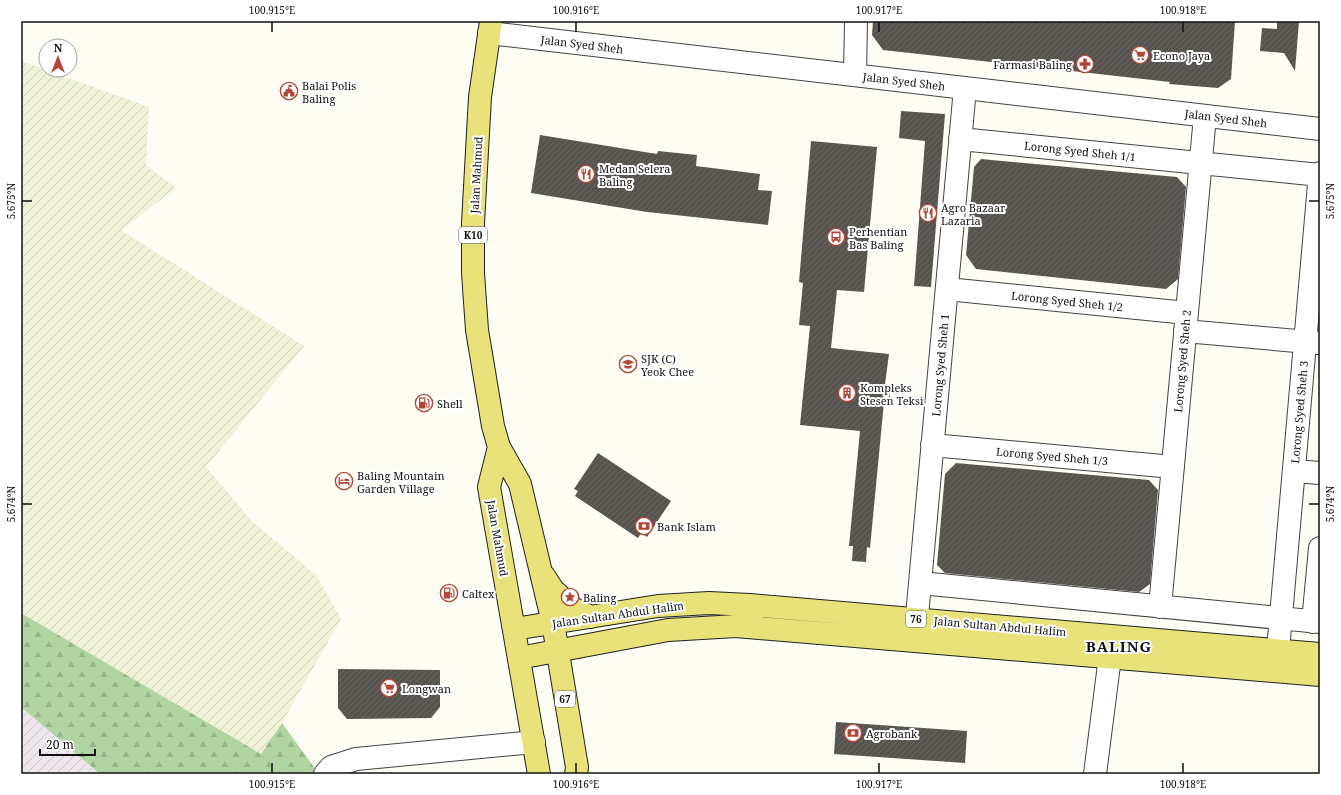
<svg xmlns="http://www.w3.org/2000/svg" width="1341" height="795" viewBox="0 0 1341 795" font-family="'Noto Serif',serif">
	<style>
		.industrial { fill: url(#industrial-furrows) }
		.farmland { fill: url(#farmland-furrows) }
		.forest { fill: url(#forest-firs) }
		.building { fill: url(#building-hatch) }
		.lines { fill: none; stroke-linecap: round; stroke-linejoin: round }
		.minor-casing { stroke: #434343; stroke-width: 24 }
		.major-casing { stroke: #212121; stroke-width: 24 }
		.minor { stroke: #fff; stroke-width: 22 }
		.major { stroke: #e9e17a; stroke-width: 22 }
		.ticks { fill: none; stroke: #101010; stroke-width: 1.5 }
		.labels { text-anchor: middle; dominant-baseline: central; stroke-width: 4; stroke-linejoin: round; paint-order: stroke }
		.shield { fill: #fff; stroke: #585858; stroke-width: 1 }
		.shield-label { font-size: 10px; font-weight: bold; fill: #101010 }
		.street-label { font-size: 11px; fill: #101010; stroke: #fff }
		.poi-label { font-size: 11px; fill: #101010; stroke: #fff; text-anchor: start }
		.district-label { font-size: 15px; font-weight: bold; letter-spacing: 1px; fill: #101010; stroke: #fff }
		.neatline { fill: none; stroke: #101010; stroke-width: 1.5 }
		.ticks-label { font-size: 10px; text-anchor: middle; fill: #101010 }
	</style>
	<defs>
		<pattern id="industrial-furrows" width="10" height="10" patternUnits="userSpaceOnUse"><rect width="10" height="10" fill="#ede6ed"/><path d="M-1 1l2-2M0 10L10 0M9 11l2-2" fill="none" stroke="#cac4ca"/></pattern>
		<pattern id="farmland-furrows" width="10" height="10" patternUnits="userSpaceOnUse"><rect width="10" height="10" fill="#eff2d6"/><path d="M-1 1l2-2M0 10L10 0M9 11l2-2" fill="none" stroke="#ccceb7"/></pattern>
		<pattern id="forest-firs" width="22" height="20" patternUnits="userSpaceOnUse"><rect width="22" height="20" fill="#b0d4a2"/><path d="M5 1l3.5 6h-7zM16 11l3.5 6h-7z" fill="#96b58a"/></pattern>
		<pattern id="building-hatch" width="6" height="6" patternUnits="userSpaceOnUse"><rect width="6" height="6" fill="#57534e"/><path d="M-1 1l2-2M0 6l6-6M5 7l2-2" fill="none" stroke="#6a6763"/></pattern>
	</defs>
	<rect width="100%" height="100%" fill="#fefdf4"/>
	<path class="industrial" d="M21,707L100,774H21Z"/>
	<path class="farmland" d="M21,61L149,107L146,165L176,188L121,230L304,346L206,467L251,520L317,576L341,619L282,723L261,754L21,613Z"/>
	<path class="forest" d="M21,613L261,754L282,723L319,774H100L21,707Z"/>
	<path class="building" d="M873,21H1235L1231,79L1218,88L1169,84L1170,82L883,50L872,35Z
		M1277,21H1299L1295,71L1284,53L1260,51L1262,28L1277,29Z
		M901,111L945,114L931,287L914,286L925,141L899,138Z
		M540,135L657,154L658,151L697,155L696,166L760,174L758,190L772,191L768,225L647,212L531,193Z
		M811,141L877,147L864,292L837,290L831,348L889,354L885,384H891L889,403L884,402L870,548L867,547L866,562L852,561L853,546H849L860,431L800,425L810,326L799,325L803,283L799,282Z
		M981,159L1177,177L1186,187L1178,279L1166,289L976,269L966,255L974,167Z
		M598,453L671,501L647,537L641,533L638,538L575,496L578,491L574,489Z
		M956,463L1149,480L1158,490L1150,584L1139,592L945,573L937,565L945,474Z
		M338,669L440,670V707L431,718L347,719L338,708Z
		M836,722L967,731L965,763L834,754Z"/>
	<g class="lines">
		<defs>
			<path id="minor" d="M489,33L1320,129
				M855,75L856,21
				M960,139L1320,175
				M947,289L1187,313
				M1185,331L1319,343
				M932,445L1173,467
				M1294,471L1320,473
				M920,583L1320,622
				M1160,607L1205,116
				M1313,622L1320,548
				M915,638L965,88
				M1278,650L1320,173
				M325,774L331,767L356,759L534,742
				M1095,774L1110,657"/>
			<path id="major" d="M491,21L480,97L473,223V273L477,330L493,426L499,447L520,484L553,623L577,767L576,774
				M499,447L489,487L539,774
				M544,576L553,590L574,609L591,617
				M514,629L658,606L709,603L750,605L1320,654
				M519,658L668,630L736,626L1320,675"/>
		</defs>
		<use href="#minor" class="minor-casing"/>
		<use href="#major" class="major-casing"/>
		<use href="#minor" class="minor"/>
		<use href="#major" class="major"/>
	</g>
	<path class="ticks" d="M272,22V32M576,22V32M879,22V32M1183,22V32M22,201H32M1309,201H1319M22,504H32M1309,504H1319M272,763V773M576,763V773M879,763V773M1183,763V773"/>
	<defs>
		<symbol id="supermarket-ring" viewBox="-11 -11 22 22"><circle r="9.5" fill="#fff" stroke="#b04738" stroke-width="1.5"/><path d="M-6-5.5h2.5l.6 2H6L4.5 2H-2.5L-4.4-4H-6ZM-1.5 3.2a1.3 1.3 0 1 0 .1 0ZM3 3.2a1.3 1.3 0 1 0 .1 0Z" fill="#b04738"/></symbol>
		<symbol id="pharmacy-ring" viewBox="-11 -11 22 22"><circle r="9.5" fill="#fff" stroke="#b04738" stroke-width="1.5"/><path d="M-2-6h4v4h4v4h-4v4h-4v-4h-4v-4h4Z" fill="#b04738"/></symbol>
		<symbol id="civic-ring" viewBox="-11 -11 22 22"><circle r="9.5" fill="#fff" stroke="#b04738" stroke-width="1.5"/><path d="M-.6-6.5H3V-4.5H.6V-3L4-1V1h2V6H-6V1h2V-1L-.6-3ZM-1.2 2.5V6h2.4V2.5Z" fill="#b04738"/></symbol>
		<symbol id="restaurant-ring" viewBox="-11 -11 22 22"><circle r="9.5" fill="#fff" stroke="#b04738" stroke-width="1.5"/><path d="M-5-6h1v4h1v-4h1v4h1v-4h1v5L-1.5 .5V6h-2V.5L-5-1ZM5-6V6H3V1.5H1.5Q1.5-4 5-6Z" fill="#b04738"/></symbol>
		<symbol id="bus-ring" viewBox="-11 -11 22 22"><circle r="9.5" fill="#fff" stroke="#b04738" stroke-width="1.5"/><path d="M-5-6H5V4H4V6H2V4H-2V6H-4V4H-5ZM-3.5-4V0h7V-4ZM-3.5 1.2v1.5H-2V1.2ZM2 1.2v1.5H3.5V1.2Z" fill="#b04738"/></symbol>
		<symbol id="school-ring" viewBox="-11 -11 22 22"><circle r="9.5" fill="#fff" stroke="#b04738" stroke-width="1.5"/><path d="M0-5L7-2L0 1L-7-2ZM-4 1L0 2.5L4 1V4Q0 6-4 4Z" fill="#b04738"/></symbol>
		<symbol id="building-ring" viewBox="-11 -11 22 22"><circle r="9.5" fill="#fff" stroke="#b04738" stroke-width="1.5"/><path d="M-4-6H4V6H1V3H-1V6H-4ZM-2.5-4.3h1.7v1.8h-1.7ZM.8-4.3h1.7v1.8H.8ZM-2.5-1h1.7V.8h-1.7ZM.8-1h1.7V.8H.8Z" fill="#b04738"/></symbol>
		<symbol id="fuel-ring" viewBox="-11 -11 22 22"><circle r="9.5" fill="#fff" stroke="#b04738" stroke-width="1.5"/><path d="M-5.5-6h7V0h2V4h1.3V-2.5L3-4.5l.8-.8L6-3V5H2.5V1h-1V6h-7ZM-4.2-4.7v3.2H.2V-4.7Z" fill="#b04738"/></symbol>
		<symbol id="hotel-ring" viewBox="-11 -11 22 22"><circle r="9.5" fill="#fff" stroke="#b04738" stroke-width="1.5"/><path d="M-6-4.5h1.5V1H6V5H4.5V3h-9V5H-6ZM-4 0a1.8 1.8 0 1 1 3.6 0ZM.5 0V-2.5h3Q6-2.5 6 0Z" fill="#b04738"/></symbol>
		<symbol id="bank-ring" viewBox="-11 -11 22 22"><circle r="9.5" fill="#fff" stroke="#b04738" stroke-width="1.5"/><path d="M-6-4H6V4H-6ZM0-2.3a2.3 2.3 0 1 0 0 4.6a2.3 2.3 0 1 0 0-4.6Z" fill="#b04738"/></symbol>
		<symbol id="sight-ring" viewBox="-11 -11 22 22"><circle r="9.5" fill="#fff" stroke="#b04738" stroke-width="1.5"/><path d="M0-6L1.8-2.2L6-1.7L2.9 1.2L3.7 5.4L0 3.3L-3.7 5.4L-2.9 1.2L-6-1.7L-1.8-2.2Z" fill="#b04738"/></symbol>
	</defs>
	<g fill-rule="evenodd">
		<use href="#supermarket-ring" x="1130" y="45" width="20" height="20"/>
		<use href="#pharmacy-ring" x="1075" y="54" width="20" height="20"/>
		<use href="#civic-ring" x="279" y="81" width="20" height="20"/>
		<use href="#restaurant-ring" x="576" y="164" width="20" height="20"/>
		<use href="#restaurant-ring" x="918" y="203" width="20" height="20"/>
		<use href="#bus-ring" x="826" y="227" width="20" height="20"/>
		<use href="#school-ring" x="618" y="354" width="20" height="20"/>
		<use href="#building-ring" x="837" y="383" width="20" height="20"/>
		<use href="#fuel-ring" x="414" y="393" width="20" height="20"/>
		<use href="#hotel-ring" x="334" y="471" width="20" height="20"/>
		<use href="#bank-ring" x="634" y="516" width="20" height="20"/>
		<use href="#fuel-ring" x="439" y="583" width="20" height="20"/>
		<use href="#sight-ring" x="560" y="587" width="20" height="20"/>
		<use href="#supermarket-ring" x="379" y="678" width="20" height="20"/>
		<use href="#bank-ring" x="843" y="723" width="20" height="20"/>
	</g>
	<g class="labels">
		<g class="shield">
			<rect x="459" y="227" width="28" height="16" rx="3"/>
			<rect x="906" y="611" width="20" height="16" rx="3"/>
			<rect x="555" y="691" width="20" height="16" rx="3"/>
		</g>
		<g class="shield-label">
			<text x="473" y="235">K10</text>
			<text x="916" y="619">76</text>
			<text x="565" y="699">67</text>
		</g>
		<g class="street-label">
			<text transform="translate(582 44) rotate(7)">Jalan Syed Sheh</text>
			<text transform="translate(904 81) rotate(7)">Jalan Syed Sheh</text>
			<text transform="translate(1226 118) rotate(7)">Jalan Syed Sheh</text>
			<text transform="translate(1080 151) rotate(6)">Lorong Syed Sheh 1/1</text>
			<text transform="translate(476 175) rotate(-87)">Jalan Mahmud</text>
			<text transform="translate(1067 301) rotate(6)">Lorong Syed Sheh 1/2</text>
			<text transform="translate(1182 361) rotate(-85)">Lorong Syed Sheh 2</text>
			<text transform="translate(940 365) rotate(-85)">Lorong Syed Sheh 1</text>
			<text transform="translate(1299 412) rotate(-85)">Lorong Syed Sheh 3</text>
			<text transform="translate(1052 456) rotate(5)">Lorong Syed Sheh 1/3</text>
			<text transform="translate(498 538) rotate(80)">Jalan Mahmud</text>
			<text transform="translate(618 614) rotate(-8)">Jalan Sultan Abdul Halim</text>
			<text transform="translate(1000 626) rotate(5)">Jalan Sultan Abdul Halim</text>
		</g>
		<g class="poi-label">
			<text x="1153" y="55">Econo Jaya</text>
			<text x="1072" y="64" text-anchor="end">Farmasi Baling</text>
			<text x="302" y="85">Balai Polis<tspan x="302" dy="13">Baling</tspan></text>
			<text x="599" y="168">Medan Selera<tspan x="599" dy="13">Baling</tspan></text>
			<text x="941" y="207">Agro Bazaar<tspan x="941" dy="13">Lazaria</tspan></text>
			<text x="849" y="231">Perhentian<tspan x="849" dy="13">Bas Baling</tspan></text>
			<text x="641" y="358">SJK (C)<tspan x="641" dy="13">Yeok Chee</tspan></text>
			<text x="860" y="387">Kompleks<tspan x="860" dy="13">Stesen Teksi</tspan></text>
			<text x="437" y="403">Shell</text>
			<text x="357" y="475">Baling Mountain<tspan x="357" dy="13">Garden Village</tspan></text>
			<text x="657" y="526">Bank Islam</text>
			<text x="462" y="593">Caltex</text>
			<text x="583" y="597">Baling</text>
			<text x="402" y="688">Longwan</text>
			<text x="866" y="733">Agrobank</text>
		</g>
		<g class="district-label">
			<text x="1119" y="646">BALING</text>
		</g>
	</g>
	<rect width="1341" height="795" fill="none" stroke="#ffffff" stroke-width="44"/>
	<g transform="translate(58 58)"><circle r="19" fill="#ffffff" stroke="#9f9f9f"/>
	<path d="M0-3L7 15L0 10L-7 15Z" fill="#b04738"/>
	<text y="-6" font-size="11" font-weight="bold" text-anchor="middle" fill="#101010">N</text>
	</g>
	<path d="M40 749v6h55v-6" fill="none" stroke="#101010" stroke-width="2"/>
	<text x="46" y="749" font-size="12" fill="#101010" stroke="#ffffff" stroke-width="3" paint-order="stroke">20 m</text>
	<rect x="22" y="22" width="1297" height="751" class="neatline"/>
	<g class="ticks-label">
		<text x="272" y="14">100.915°E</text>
		<text x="576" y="14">100.916°E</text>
		<text x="879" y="14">100.917°E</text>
		<text x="1183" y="14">100.918°E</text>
		<text transform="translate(11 201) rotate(-90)" y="4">5.675°N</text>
		<text transform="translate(1330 201) rotate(-90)" y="4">5.675°N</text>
		<text transform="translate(11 504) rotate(-90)" y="4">5.674°N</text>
		<text transform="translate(1330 504) rotate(-90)" y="4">5.674°N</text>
		<text x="272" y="788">100.915°E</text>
		<text x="576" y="788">100.916°E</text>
		<text x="879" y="788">100.917°E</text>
		<text x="1183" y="788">100.918°E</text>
	</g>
</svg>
